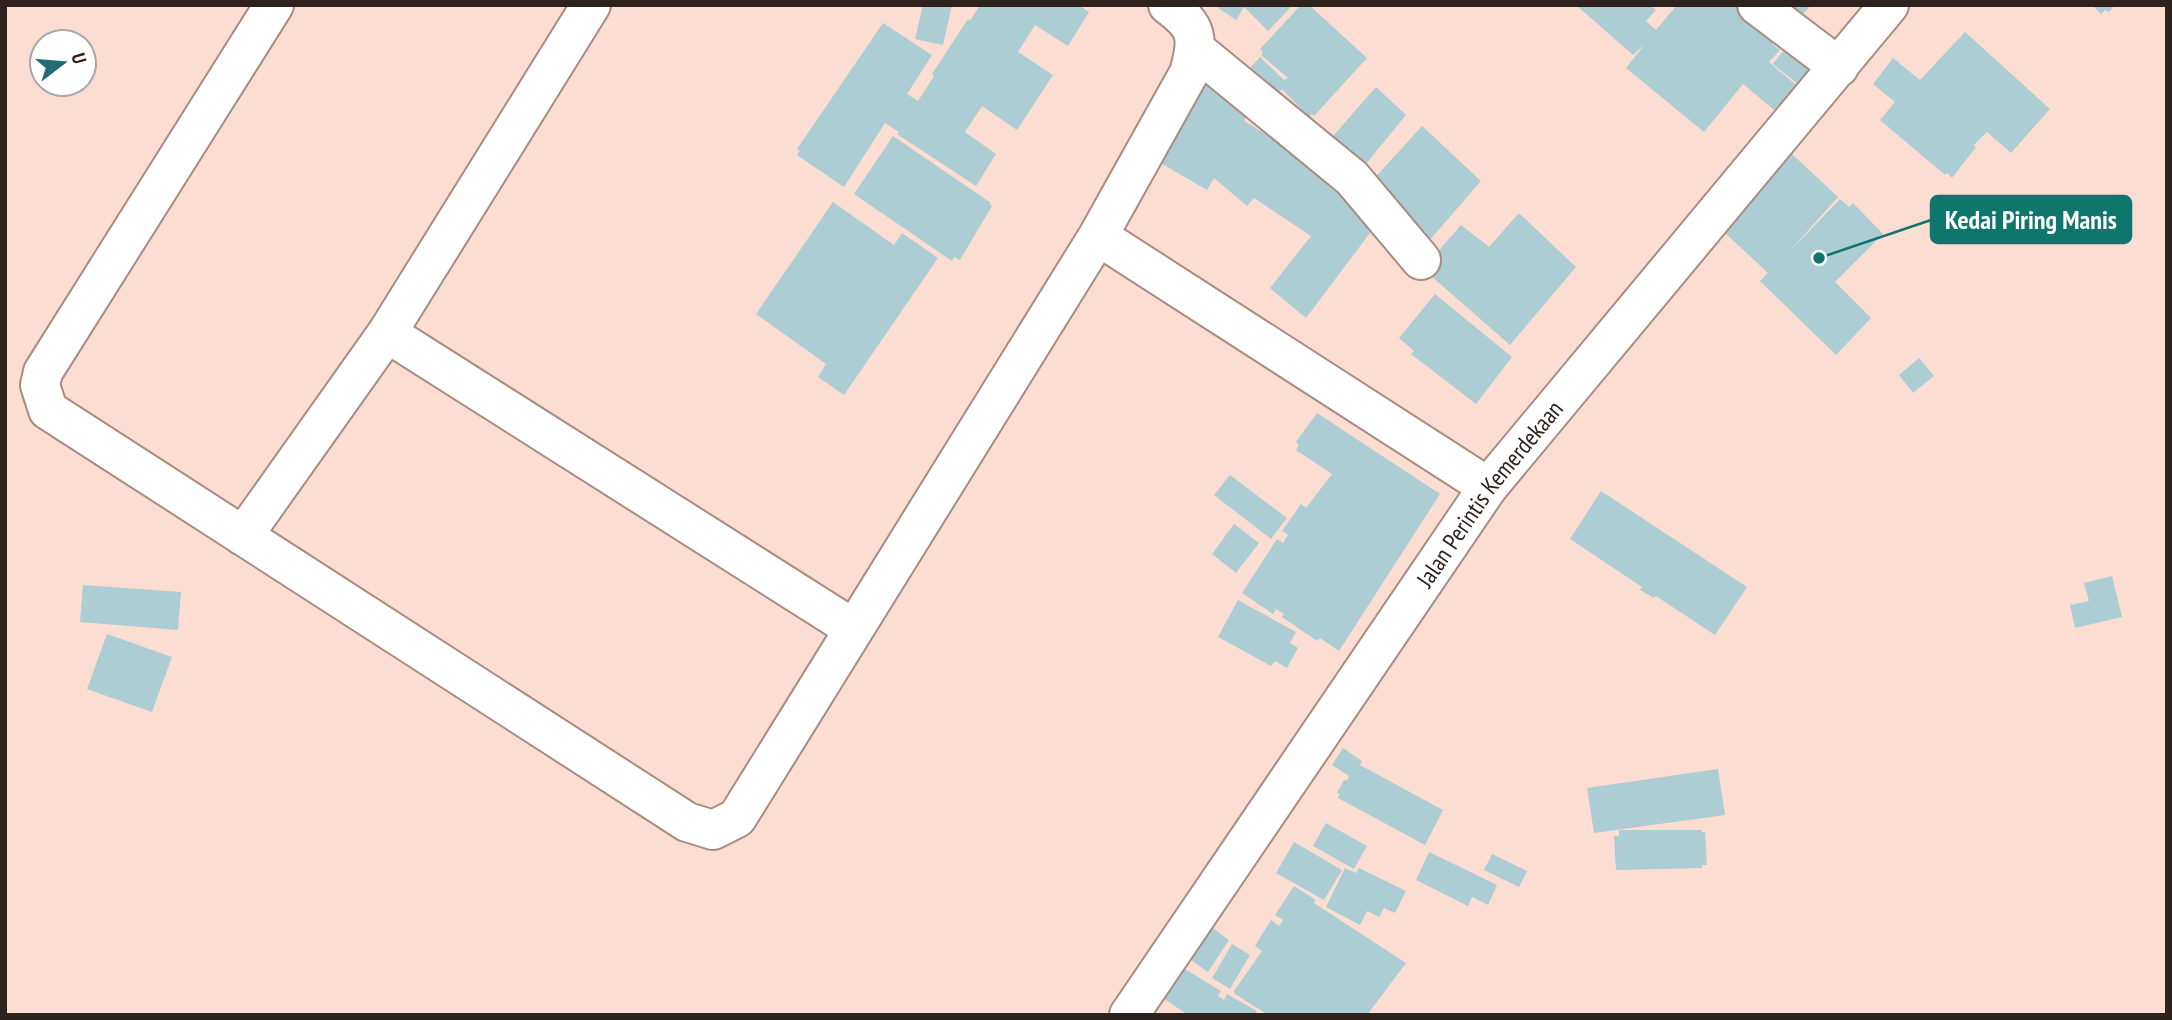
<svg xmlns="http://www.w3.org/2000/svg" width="2172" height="1020" viewBox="0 0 2172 1020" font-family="'PT Sans Narrow',sans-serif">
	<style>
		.building { fill: #abcdd3 }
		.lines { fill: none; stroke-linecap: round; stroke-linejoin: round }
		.minor-casing { stroke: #a88c81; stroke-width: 42 }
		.secondary-casing { stroke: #a88c81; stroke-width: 42 }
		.minor { stroke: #fff; stroke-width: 38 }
		.secondary { stroke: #fff; stroke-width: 38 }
		.labels { text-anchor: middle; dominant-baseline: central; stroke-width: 6; stroke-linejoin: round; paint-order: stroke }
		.street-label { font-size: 24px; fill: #2d221e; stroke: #fff }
		.leader { fill: none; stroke: #0f766e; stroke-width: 2.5 }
		.callout-dot { fill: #0f766e; stroke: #fff; stroke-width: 2.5 }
		.callout { fill: #0f766e; stroke: #0f766e; stroke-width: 2.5 }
		.callout-label { font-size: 26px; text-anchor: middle; font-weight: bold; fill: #fff }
	</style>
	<rect width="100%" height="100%" fill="#fcddd2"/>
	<path class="building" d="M923,5H952L943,45L915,39Z
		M980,5H1079L1089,12L1068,46L1035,25L1018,52L1053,75L1017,130L982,106L965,132L996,154L976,186L897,134L899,132L885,123L844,187L797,155L800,151L797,149L883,23L932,55L907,94L918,101L934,76L932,74L968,19L970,21Z
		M1214,5H1293L1268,31L1244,7L1236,20Z
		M1301,5H1309L1367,58L1314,116L1312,114L1309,117L1282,89L1271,101L1244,75L1260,57L1284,80L1288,78L1261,55L1263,52L1260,49Z
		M1576,5H1650L1656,10L1646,21L1656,30L1677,5H1734L1773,40L1772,44L1780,50L1769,62L1796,85L1774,110L1743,84L1704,132L1626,68L1645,44L1633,55Z
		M1773,5H1811L1794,24Z
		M2092,5H2115L2109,12L2105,10L2101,14Z
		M1965,32L2050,109L2011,153L1987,132L1973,146L1976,147L1952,178L1947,173L1945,175L1880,120L1895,102L1873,84L1893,58L1920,80Z
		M1791,41L1819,63L1800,86L1773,64Z
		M1204,77L1248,115L1244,120L1246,122L1294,152L1329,178L1373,229L1306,318L1270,288L1311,236L1254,198L1247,206L1214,178L1207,190L1157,161Z
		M1376,87L1406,115L1365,165L1326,144Z
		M1422,126L1481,181L1428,242L1371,182Z
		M893,136L991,203L989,204L992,206L960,260L954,257L952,261L854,194Z
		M1792,154L1838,197L1787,254L1840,199L1849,207L1853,203L1883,234L1835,282L1871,318L1836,355L1760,281L1768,273L1723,231Z
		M833,202L894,245L902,233L938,258L844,395L818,377L826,364L756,314Z
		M1518,214L1521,215L1576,267L1510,345L1430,275L1427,264L1461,225L1489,247Z
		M1435,294L1512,357L1476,404L1411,354L1414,351L1399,338Z
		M1919,358L1934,376L1913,393L1899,375Z
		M1317,413L1440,494L1339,651L1320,638L1317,641L1282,617L1284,614L1276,609L1273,614L1242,593L1277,539L1283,543L1288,535L1282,531L1301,504L1306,508L1332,474L1296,450L1299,445L1296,442Z
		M1230,475L1287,518L1271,539L1214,495Z
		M1601,491L1747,587L1715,635L1656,596L1654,598L1640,590L1642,587L1570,539Z
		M1234,524L1259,543L1236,573L1212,554Z
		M2112,576L2122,617L2075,628L2070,605L2089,601L2084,583Z
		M83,585L181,592L178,630L80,622Z
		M1238,600L1296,632L1290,643L1298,648L1287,668L1275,661L1271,666L1218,637Z
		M107,634L172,657L152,712L87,689Z
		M1343,748L1362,761L1360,765L1443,810L1425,845L1338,798L1340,794L1337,793L1344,780L1347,781L1349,776L1332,765Z
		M1718,769L1725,815L1594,833L1587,788Z
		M1326,823L1367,846L1354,869L1313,846Z
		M1619,830H1702V832H1705L1707,865H1702V868L1616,870L1614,836H1619Z
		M1294,842L1342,870L1324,900L1276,873Z
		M1429,852L1497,885L1488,905L1472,897L1468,906L1416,880Z
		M1492,854L1527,871L1519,887L1484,870Z
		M1345,868L1356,873L1359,868L1406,891L1395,913L1384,908L1379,917L1367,911L1360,925L1326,907Z
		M1294,886L1316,900L1314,903L1406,963L1367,1015H1268L1235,994L1234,991L1262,951L1255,946L1271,920L1279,926L1283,920L1275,915Z
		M1203,921L1229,940L1208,972L1181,953Z
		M1232,944L1250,955L1230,989L1212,978Z
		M1175,963L1221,991L1218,996L1224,1000L1227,994L1257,1011L1255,1015H1188L1157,994Z"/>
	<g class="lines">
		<defs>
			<path id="minor" d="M274,5L43,372L40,385L48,410L687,822L713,830L737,818L1098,236L1189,73C1199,38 1198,27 1168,5
				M1757,5L1839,67
				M1196,50L1352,178L1421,260
				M1098,236L1488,487
				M387,333L854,629
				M243,536L387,333L591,5"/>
			<g id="secondary">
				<path id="s1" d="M1129,1015L1488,487L1889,5"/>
			</g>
		</defs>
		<use href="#minor" class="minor-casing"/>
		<use href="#secondary" class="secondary-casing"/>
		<use href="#minor" class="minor"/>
		<use href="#secondary" class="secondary"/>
	</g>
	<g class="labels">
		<g class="street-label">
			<text stroke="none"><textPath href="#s1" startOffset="634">Jalan Perintis Kemerdekaan</textPath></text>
		</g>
	</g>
	<path class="leader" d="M1819 258L1931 220"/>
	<circle class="callout-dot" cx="1819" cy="258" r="7"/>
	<rect class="callout" x="1931" y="196" width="200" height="47" rx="7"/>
	<g class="callout-label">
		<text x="2031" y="229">Kedai Piring Manis</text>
	</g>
	<rect width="2172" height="1020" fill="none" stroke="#2d221e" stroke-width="14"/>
	<g transform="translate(63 63) rotate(74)"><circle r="33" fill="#ffffff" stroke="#aba7a5" stroke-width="2"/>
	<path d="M0-5L12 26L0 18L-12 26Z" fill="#236c77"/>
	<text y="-10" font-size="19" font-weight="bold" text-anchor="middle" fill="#2d221e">U</text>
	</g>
</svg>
